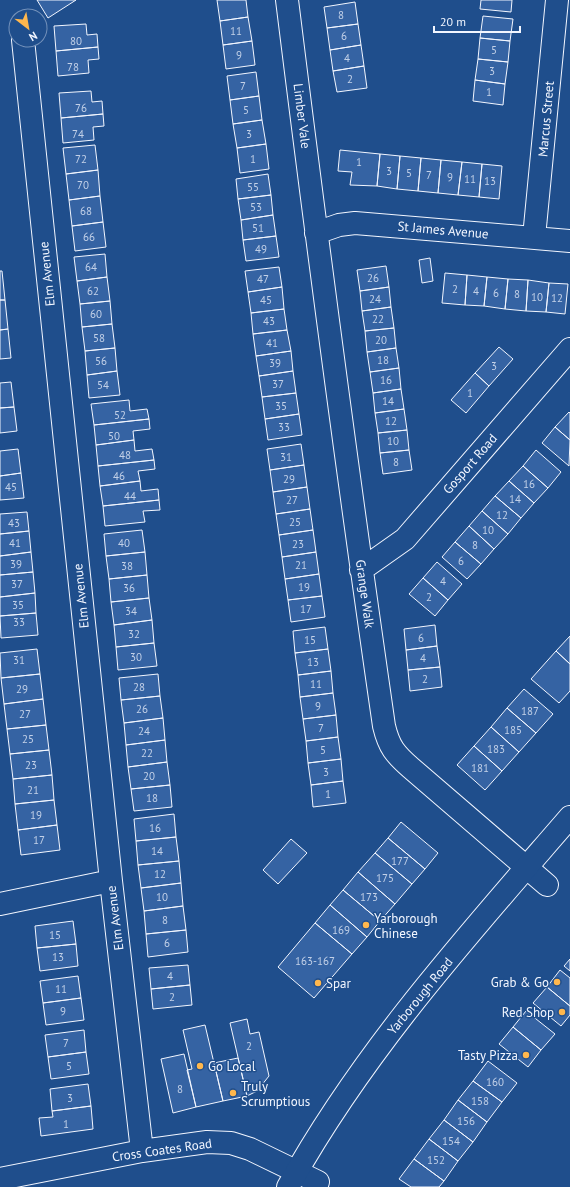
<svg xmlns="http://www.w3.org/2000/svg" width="570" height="1187" viewBox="0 0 570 1187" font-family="'PT Sans',sans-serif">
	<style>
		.building { fill: #3563a3; stroke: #f2f6ff }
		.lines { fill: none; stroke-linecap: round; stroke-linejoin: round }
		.minor-casing { stroke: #f2f6ff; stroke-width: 24 }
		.primary-casing { stroke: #f2f6ff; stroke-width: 24 }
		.minor { stroke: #1f4e8c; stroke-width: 22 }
		.primary { stroke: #1f4e8c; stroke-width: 22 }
		.poi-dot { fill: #ffb74d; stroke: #1f4e8c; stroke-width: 1.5 }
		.labels { text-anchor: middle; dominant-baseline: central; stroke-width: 3; stroke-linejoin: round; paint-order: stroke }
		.number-label { font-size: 11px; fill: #c3d1e8 }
		.street-label { font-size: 13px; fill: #f2f6ff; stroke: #1f4e8c }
		.poi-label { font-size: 13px; fill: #f2f6ff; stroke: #1f4e8c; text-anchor: start }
	</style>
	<rect width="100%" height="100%" fill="#1f4e8c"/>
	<path class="building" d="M37,0H76L48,18Z
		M217,0H246L248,17L220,21Z
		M481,0H512L511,12L480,9Z
		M355,2L358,24L327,28L324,7Z
		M483,16L513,19L510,41L480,38Z
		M248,17L252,41L223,45L220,21Z
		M86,24L87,35L97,34L98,47L56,51L54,26Z
		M358,24L361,45L330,50L327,28Z
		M480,38L510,41L508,62L478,59Z
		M252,41L255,65L226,69L223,45Z
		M361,45L364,66L333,71L330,50Z
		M98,47L99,59L88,60L89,73L58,76L56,51Z
		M478,59L508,62L505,84L475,80Z
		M364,66L367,88L337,92L333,71Z
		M256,72L259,96L230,100L227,76Z
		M475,80L505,84L503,105L473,101Z
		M91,91L92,102L102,101L103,114L61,118L59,93Z
		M259,96L262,120L233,124L230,100Z
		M103,114L104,126L93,127L94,140L63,143L61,118Z
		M262,120L266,144L237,148L233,124Z
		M266,144L269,169L240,173L237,148Z
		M95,145L98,170L66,174L63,148Z
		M340,150L380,154L377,186L350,185L352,172L338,171Z
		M380,154L400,156L397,189L377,186Z
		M400,156L421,158L418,191L397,189Z
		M421,158L441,160L438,193L418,191Z
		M441,160L462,162L458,195L438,193Z
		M462,162L482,164L479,197L458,195Z
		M482,164L502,166L499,199L479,197Z
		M98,170L100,196L69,200L66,174Z
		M268,174L271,195L238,199L236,179Z
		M271,195L273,215L241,220L238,199Z
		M100,196L103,222L72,226L69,200Z
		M273,215L276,236L243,240L241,220Z
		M103,222L106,247L75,251L72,226Z
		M276,236L279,257L246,261L243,240Z
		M105,254L107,277L77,281L74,257Z
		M430,258L433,281L422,283L419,260Z
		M386,266L389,287L360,291L357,270Z
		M279,267L282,287L248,292L245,271Z
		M0,271H2L5,300H0Z
		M445,273L467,275L465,305L442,303Z
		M467,275L487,277L484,306L465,305Z
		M107,277L110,301L80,304L77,281Z
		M487,277L508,279L505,309L484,306Z
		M508,279L528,280L526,311L505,309Z
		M528,280L549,283L546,312L526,311Z
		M549,283L568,284L565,314L546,312Z
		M282,287L284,309L251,313L248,292Z
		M389,287L391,307L362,311L360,291Z
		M0,300H5L8,329L0,330Z
		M110,301L112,324L82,327L80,304Z
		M391,307L394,328L365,331L362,311Z
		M284,309L287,330L253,334L251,313Z
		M112,324L115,348L85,351L82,327Z
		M394,328L396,348L367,352L365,331Z
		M8,329L11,358L0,359V330Z
		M287,330L291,351L256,356L253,334Z
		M499,347L513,359L489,386L475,373Z
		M115,348L117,371L87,375L85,351Z
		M396,348L399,368L370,372L367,352Z
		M291,351L293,371L259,376L256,356Z
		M399,368L401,389L373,393L370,372Z
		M117,371L120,395L89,398L87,375Z
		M293,371L296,393L262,397L259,376Z
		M475,373L489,386L466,413L451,400Z
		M11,382L14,407L0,408V383Z
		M401,389L404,409L375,413L373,393Z
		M296,393L299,414L265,419L262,397Z
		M129,400L130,411L147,409L149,419L94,425L91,404Z
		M14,407L17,431L0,433V408Z
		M404,409L407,430L378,433L375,413Z
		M569,412L570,413V440L555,427Z
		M299,414L302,435L268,440L265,419Z
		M149,419L150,429L133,431L134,440L96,445L94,425Z
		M555,427L570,440L569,466L542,443Z
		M407,430L409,450L380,453L378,433Z
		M134,440L135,451L152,449L154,460L98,466L96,445Z
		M301,444L304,465L270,470L267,449Z
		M18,449L21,473L0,476V451Z
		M409,450L412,470L383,474L380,453Z
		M536,450L561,472L548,488L523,466Z
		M154,460L155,469L138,471L140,481L100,486L98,466Z
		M304,465L307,487L273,492L270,470Z
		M523,466L548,488L534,503L509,481Z
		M21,473L24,498L0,500V476Z
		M140,481L141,491L158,489L159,500L103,506L100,486Z
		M509,481L534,503L521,518L495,496Z
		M307,487L310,509L276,514L273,492Z
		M495,496L521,518L508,534L482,511Z
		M159,500L160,510L143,511L145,522L105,526L103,506Z
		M310,509L313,530L279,535L276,514Z
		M482,511L508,534L494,549L469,526Z
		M27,512L29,531L0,534V514Z
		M469,526L494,549L481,564L455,542Z
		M142,530L145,552L106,556L104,534Z
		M313,530L316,552L282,557L279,535Z
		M29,531L31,552L0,556V534Z
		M455,542L481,564L467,579L442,557Z
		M31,552L33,572L0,575V556Z
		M145,552L147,575L109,579L106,556Z
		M316,552L319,574L285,579L282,557Z
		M437,562L462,584L448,600L423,578Z
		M33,572L35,593L0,597V575Z
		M319,574L322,596L288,600L285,579Z
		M147,575L149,598L111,602L109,579Z
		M423,578L448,600L435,616L409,594Z
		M35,593L36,613L0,616V597Z
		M322,596L325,617L291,622L288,600Z
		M149,598L152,620L114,625L111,602Z
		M36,613L38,635L1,638L0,616Z
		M152,620L154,643L116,647L114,625Z
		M435,625L437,646L406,650L404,629Z
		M325,627L328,649L295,653L293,631Z
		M570,636V664L556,651Z
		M154,643L157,666L118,670L116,647Z
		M437,646L440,667L408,670L406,650Z
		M37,649L40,674L1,678L0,653Z
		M328,649L331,671L298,675L295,653Z
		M556,651L570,664V691L559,703L531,679Z
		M440,667L442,687L410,691L408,670Z
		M331,671L333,693L300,697L298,675Z
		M40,674L43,699L4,704L1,678Z
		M158,674L160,696L121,700L119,678Z
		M524,689L553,714L536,733L507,708Z
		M333,693L336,715L303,719L300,697Z
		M160,696L163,718L124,723L121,700Z
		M43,699L46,725L7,729L4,704Z
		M507,708L536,733L519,752L491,727Z
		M336,715L338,737L306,741L303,719Z
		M163,718L165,740L126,745L124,723Z
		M46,725L49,750L10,754L7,729Z
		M491,727L519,752L502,771L474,746Z
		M338,737L341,759L308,763L306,741Z
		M165,740L167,762L128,767L126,745Z
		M474,746L502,771L485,790L457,765Z
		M49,750L52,775L13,779L10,754Z
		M341,759L343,781L311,785L308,763Z
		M167,762L170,785L131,789L128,767Z
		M52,775L54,800L15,804L13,779Z
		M343,781L346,803L313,807L311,785Z
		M170,785L172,807L134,811L131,789Z
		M54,800L57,825L18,830L15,804Z
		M174,814L176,837L136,841L134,819Z
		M401,822L438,853L425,869L388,838Z
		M57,825L60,850L21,855L18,830Z
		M176,837L179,861L138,865L136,841Z
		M388,838L425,869L412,884L375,853Z
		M291,839L307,853L278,884L263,870Z
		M375,853L412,884L395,904L358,872Z
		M179,861L181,883L141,888L138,865Z
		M358,872L395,904L380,921L343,890Z
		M181,883L183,906L144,911L141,888Z
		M343,890L380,921L367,937L330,905Z
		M330,905L367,937L352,954L315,923Z
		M183,906L186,930L146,934L144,911Z
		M73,921L76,944L37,948L35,926Z
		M315,923L352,954L314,998L278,967Z
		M186,930L188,952L148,957L146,934Z
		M76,944L78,966L40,971L37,948Z
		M570,959V971L564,966Z
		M188,965L190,985L151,989L149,968Z
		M560,970L570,978V1006L547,987Z
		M78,976L81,998L43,1003L40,981Z
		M190,985L192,1005L153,1009L151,989Z
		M547,987L570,1006V1015L561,1026L533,1003Z
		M81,998L84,1020L46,1025L43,1003Z
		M526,1011L555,1034L541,1050L513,1027Z
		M247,1019L250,1034L259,1032L269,1076L257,1091L247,1096L230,1023Z
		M205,1025L223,1101L196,1107L187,1070L192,1069L183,1030Z
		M513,1027L541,1050L528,1067L499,1044Z
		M84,1030L86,1052L48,1057L45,1035Z
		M86,1052L89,1074L51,1079L48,1057Z
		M184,1054L196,1107L173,1113L161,1059Z
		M238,1058L247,1096L223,1101L214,1063Z
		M488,1061L517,1083L502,1102L473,1081Z
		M473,1081L502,1102L487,1122L458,1100Z
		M88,1084L91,1106L52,1111L50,1089Z
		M458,1100L487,1122L473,1142L444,1120Z
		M91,1106L93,1129L41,1136L39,1118L53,1117L52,1111Z
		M444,1120L473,1142L458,1161L429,1139Z
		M429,1139L458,1161L444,1181L414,1159Z
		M414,1159L444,1181L439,1187H411L399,1179Z"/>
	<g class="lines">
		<defs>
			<path id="minor" d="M287,0C317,242 349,484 384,726C389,747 395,754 411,768L547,885
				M23,40L111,881L142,1151
				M316,233L339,225L355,223L570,241
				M534,237L557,0
				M361,570L405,539L570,349
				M0,904L111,881
				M0,1179L142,1151L207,1142L231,1143L250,1149L318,1182"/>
			<path id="primary" d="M288,1187C363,1051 469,934 570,817"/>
		</defs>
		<use href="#minor" class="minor-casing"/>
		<use href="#primary" class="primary-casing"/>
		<use href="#minor" class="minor"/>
		<use href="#primary" class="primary"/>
	</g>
	<g class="poi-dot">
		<circle cx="366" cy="925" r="4"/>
		<circle cx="557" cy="982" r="4"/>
		<circle cx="318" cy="983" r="4"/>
		<circle cx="562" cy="1012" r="4"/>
		<circle cx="526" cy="1055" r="4"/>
		<circle cx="200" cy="1066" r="4"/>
		<circle cx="233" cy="1093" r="4"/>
	</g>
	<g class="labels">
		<g class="number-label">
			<text x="341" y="15">8</text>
			<text x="236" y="31">11</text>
			<text x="344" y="36">6</text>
			<text x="76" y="41">80</text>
			<text x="494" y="50">5</text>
			<text x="239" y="55">9</text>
			<text x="347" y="58">4</text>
			<text x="73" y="67">78</text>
			<text x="492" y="71">3</text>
			<text x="350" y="79">2</text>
			<text x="243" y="86">7</text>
			<text x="489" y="92">1</text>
			<text x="81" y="108">76</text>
			<text x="246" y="110">5</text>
			<text x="78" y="134">74</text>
			<text x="249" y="134">3</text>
			<text x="81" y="159">72</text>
			<text x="253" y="159">1</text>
			<text x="359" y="162">1</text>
			<text x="389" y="171">3</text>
			<text x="409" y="173">5</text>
			<text x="429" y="175">7</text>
			<text x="450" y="177">9</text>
			<text x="470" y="179">11</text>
			<text x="490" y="181">13</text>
			<text x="83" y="185">70</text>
			<text x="253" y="187">55</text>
			<text x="256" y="207">53</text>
			<text x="86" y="211">68</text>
			<text x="258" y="228">51</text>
			<text x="89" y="237">66</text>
			<text x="261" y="249">49</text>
			<text x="91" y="267">64</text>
			<text x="373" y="278">26</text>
			<text x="263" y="279">47</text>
			<text x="455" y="289">2</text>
			<text x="93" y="291">62</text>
			<text x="476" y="291">4</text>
			<text x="496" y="293">6</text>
			<text x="517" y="294">8</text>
			<text x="537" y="297">10</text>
			<text x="557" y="298">12</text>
			<text x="375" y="299">24</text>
			<text x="266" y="300">45</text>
			<text x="96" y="314">60</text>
			<text x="378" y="319">22</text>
			<text x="269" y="321">43</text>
			<text x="99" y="338">58</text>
			<text x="381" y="340">20</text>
			<text x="272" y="343">41</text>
			<text x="383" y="360">18</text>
			<text x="101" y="361">56</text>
			<text x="275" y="363">39</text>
			<text x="494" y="366">3</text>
			<text x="386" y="380">16</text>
			<text x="278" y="384">37</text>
			<text x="103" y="385">54</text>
			<text x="470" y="393">1</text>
			<text x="388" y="401">14</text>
			<text x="281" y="406">35</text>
			<text x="120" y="415">52</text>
			<text x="391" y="421">12</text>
			<text x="284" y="427">33</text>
			<text x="114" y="436">50</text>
			<text x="393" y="441">10</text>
			<text x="125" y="455">48</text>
			<text x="286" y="457">31</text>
			<text x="396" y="462">8</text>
			<text x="119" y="476">46</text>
			<text x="289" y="479">29</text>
			<text x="529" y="484">16</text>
			<text x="11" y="487">45</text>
			<text x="130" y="496">44</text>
			<text x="515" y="499">14</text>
			<text x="292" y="500">27</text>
			<text x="502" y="515">12</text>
			<text x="295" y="522">25</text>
			<text x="14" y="523">43</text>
			<text x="488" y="530">10</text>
			<text x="15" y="543">41</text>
			<text x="124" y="543">40</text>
			<text x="298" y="544">23</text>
			<text x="475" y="545">8</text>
			<text x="461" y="561">6</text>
			<text x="16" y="564">39</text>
			<text x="301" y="565">21</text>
			<text x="127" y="566">38</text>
			<text x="443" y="581">4</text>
			<text x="17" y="584">37</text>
			<text x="304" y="587">19</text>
			<text x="129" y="588">36</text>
			<text x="429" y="597">2</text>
			<text x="18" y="605">35</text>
			<text x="306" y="609">17</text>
			<text x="131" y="611">34</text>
			<text x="19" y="622">33</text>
			<text x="134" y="634">32</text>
			<text x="421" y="638">6</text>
			<text x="310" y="640">15</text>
			<text x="136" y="657">30</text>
			<text x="423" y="658">4</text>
			<text x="19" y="660">31</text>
			<text x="313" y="662">13</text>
			<text x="425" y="679">2</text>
			<text x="316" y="684">11</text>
			<text x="139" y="687">28</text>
			<text x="22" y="689">29</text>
			<text x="318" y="706">9</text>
			<text x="142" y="709">26</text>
			<text x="530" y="711">187</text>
			<text x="25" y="714">27</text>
			<text x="321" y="728">7</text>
			<text x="513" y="730">185</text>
			<text x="144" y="731">24</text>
			<text x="28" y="739">25</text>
			<text x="496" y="749">183</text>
			<text x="323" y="750">5</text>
			<text x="147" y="753">22</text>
			<text x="31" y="765">23</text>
			<text x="480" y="768">181</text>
			<text x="326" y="772">3</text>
			<text x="149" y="776">20</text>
			<text x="33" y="790">21</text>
			<text x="328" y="794">1</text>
			<text x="152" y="798">18</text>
			<text x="36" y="815">19</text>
			<text x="155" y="828">16</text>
			<text x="39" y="840">17</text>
			<text x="157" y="851">14</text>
			<text x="400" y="861">177</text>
			<text x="160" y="874">12</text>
			<text x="385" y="878">175</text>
			<text x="162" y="897">10</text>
			<text x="369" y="897">173</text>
			<text x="165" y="920">8</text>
			<text x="341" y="930">169</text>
			<text x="55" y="935">15</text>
			<text x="167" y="943">6</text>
			<text x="58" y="957">13</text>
			<text x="315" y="961">163-167</text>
			<text x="170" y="976">4</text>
			<text x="61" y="989">11</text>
			<text x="172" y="997">2</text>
			<text x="63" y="1011">9</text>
			<text x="66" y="1043">7</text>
			<text x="249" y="1046">2</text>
			<text x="69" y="1066">5</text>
			<text x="495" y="1082">160</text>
			<text x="180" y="1089">8</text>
			<text x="70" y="1098">3</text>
			<text x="480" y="1101">158</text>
			<text x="466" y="1121">156</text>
			<text x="66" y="1124">1</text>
			<text x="451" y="1141">154</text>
			<text x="436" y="1160">152</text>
		</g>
		<g class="street-label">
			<text transform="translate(302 116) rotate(83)">Limber Vale</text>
			<text transform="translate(546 119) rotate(-85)">Marcus Street</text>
			<text transform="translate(443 230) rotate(5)">St James Avenue</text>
			<text transform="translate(47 274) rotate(-96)">Elm Avenue</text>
			<text transform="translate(470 464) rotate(-49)">Gosport Road</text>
			<text transform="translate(365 594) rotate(82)">Grange Walk</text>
			<text transform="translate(81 596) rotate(-96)">Elm Avenue</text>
			<text transform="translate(115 918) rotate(-97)">Elm Avenue</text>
			<text transform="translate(420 996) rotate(-51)">Yarborough Road</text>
			<text transform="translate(162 1150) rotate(-8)">Cross Coates Road</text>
		</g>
		<g class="poi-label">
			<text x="374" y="918">Yarborough<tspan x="374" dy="15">Chinese</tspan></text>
			<text x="549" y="982" text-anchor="end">Grab &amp; Go</text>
			<text x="326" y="983">Spar</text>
			<text x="554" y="1012" text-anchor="end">Red Shop</text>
			<text x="518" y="1055" text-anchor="end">Tasty Pizza</text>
			<text x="208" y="1066">Go Local</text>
			<text x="241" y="1086">Truly<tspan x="241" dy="15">Scrumptious</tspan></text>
		</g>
	</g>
	<g transform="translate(28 28) rotate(149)"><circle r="19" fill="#1f4e8c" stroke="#7391ba"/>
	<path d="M0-3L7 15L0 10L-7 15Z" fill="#ffb74d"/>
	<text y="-6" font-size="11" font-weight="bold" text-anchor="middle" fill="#f2f6ff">N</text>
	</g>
	<path d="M434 26v6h86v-6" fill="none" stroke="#f2f6ff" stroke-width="2"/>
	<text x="440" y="26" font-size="12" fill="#f2f6ff" stroke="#1f4e8c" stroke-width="3" paint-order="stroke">20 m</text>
</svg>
